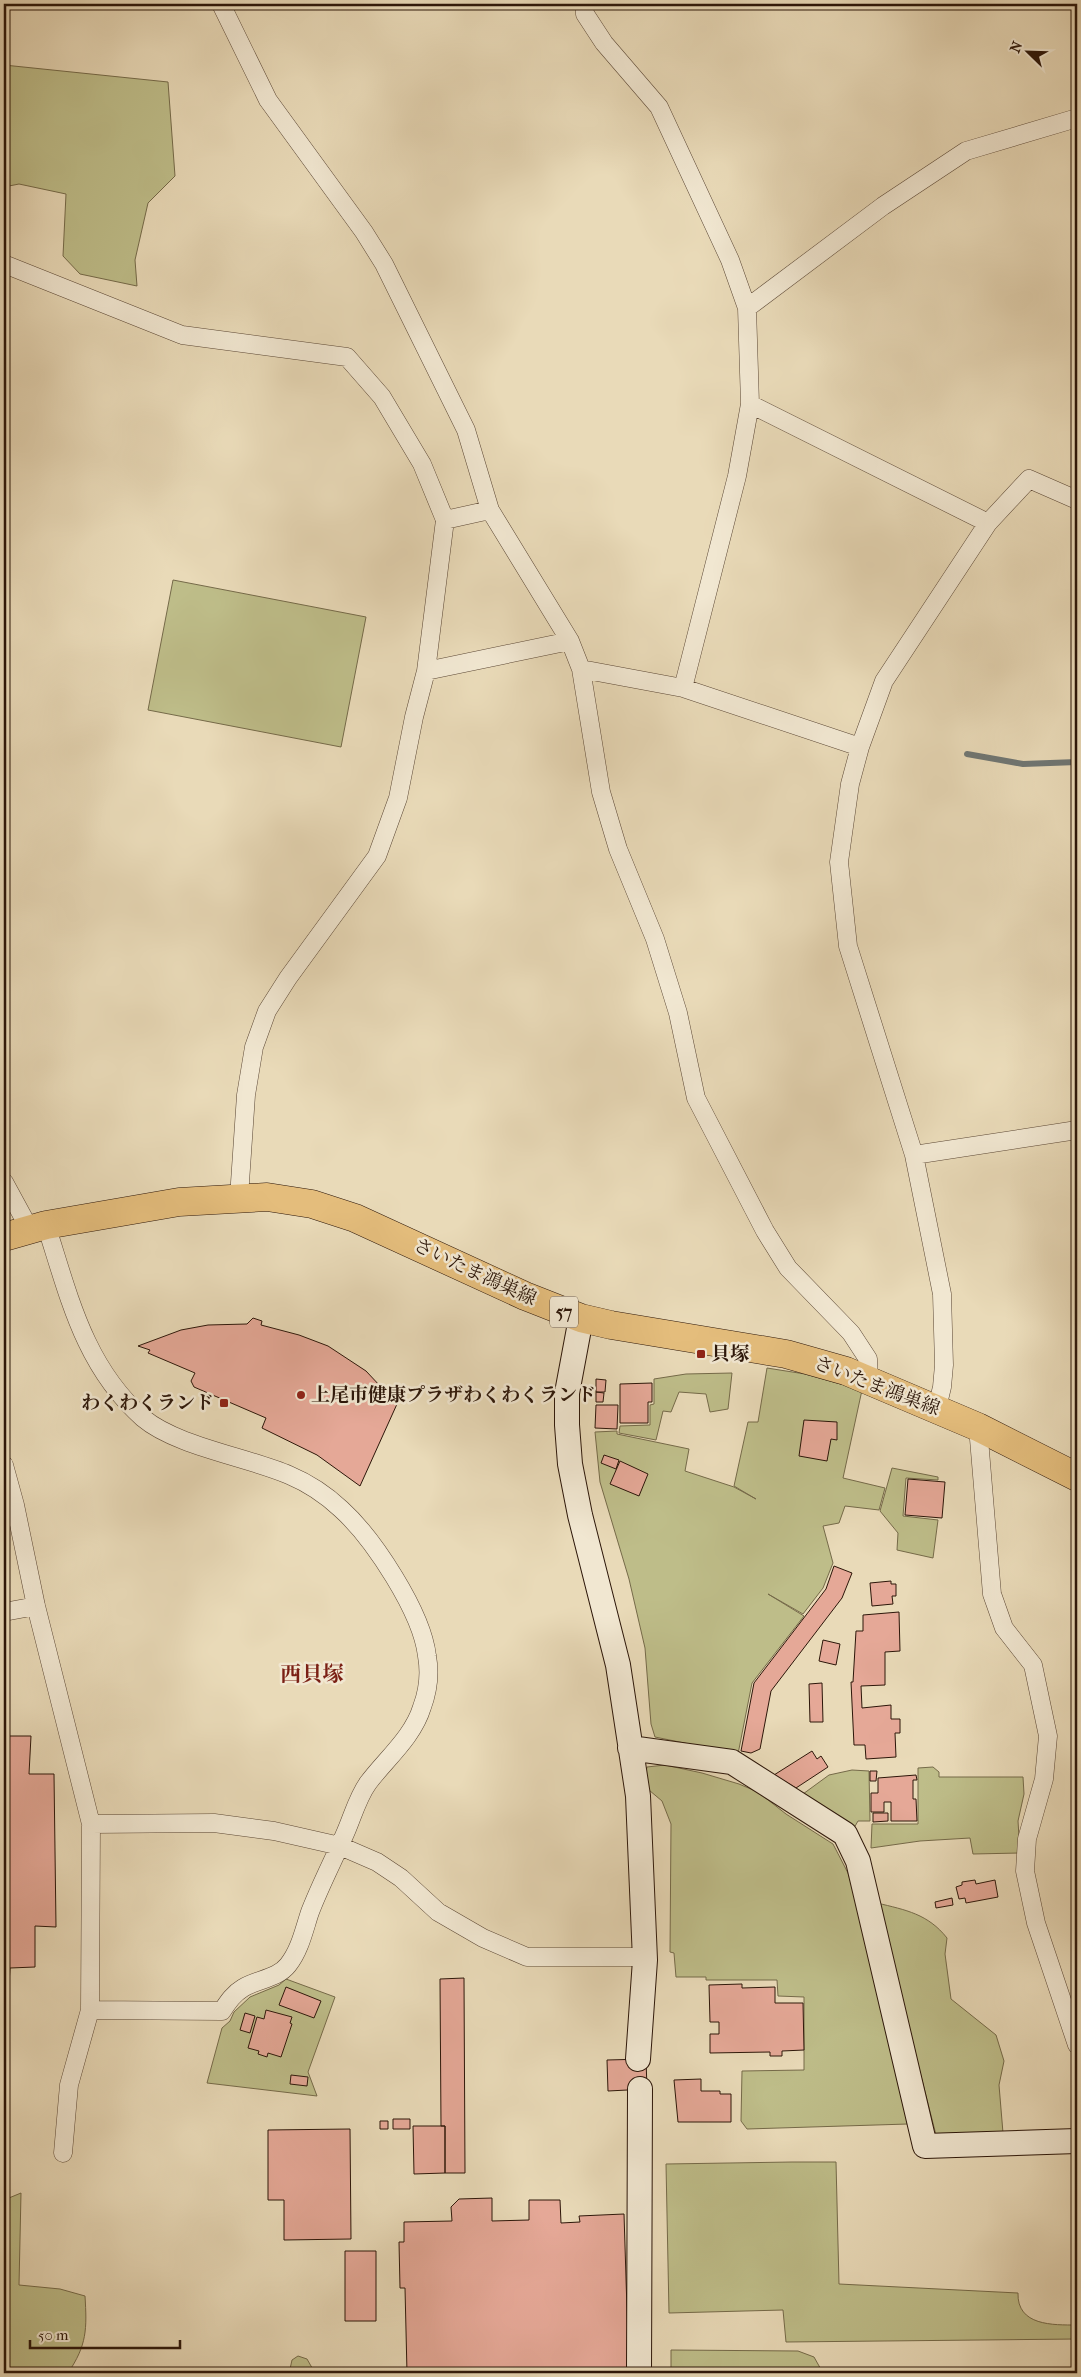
<svg xmlns="http://www.w3.org/2000/svg" width="1081" height="2377" viewBox="0 0 1081 2377" font-family="'IM FELL French Canon','Noto Serif JP',serif">
	<style>
		.green { fill: #bebd89; stroke: #756a49 }
		.lines { fill: none; stroke-linecap: round; stroke-linejoin: round }
		.stream { stroke: #707774; stroke-width: 6 }
		.building { fill: #e5a897; stroke: #2c1609 }
		.street-casing { stroke: #5b4735; stroke-width: 19 }
		.secondary-casing { stroke: #2c1609; stroke-width: 26 }
		.primary-casing { stroke: #2c1609; stroke-width: 29 }
		.street { stroke: #f1e7d1; stroke-width: 18 }
		.secondary { stroke: #f1e7d1; stroke-width: 24 }
		.primary { stroke: #e4bd7c; stroke-width: 28 }
		.poi-dot { fill: #8f2418; stroke: #f1e7d1; stroke-width: 2 }
		.labels { text-anchor: middle; dominant-baseline: central; stroke-width: 5; stroke-linejoin: round; paint-order: stroke }
		.shield { fill: #f1e7d1; stroke: #675545; stroke-width: 1 }
		.shield-label { font-size: 18px; font-weight: bold; fill: #2c1609 }
		.street-label { font-size: 19px; fill: #2c1609; stroke: #f1e7d1 }
		.poi-label { font-size: 19px; font-weight: bold; fill: #2c1609; stroke: #f1e7d1; text-anchor: start }
		.quarter-label { font-size: 21px; font-weight: bold; fill: #7a1f14; stroke: #f1e7d1 }
	</style>
	<rect width="100%" height="100%" fill="#e9dab8"/>
	<filter id="stains"><feTurbulence type="fractalNoise" baseFrequency=".004" numOctaves="4"/><feColorMatrix values="0 0 0 0 .2 0 0 0 0 .09 0 0 0 0 .02 0 0 0 .5 -.17"/></filter>
	<radialGradient id="worn" r=".72"><stop offset=".6" stop-color="#630" stop-opacity="0"/><stop offset="1" stop-color="#630" stop-opacity=".3"/></radialGradient>
	<path class="green" d="M4,65L168,82L175,176L148,203L135,260L137,286L80,274L63,256L66,194L19,184L4,187Z
		M173,580L366,617L341,747L148,710Z
		M767,1368L805,1374L862,1390L843,1478L885,1488L879,1510L845,1506L839,1523L823,1526L833,1563L823,1588L803,1614L768,1594L804,1616L752,1683L738,1754L655,1737L651,1724L645,1648L629,1579L600,1482L595,1432L617,1431V1434L689,1449L685,1471L734,1487L756,1499L734,1486L748,1422H758Z
		M732,1373L728,1409L710,1412L706,1394L679,1392L671,1412L663,1411L656,1440L619,1433L620,1426L650,1425V1405L654,1404V1379L686,1374Z
		M892,1468L938,1477V1480L906,1478L903,1516L938,1520L933,1558L897,1550L898,1533L880,1511Z
		M665,1765L702,1773L739,1784L758,1792L786,1814L833,1844L848,1873L855,1896L908,2124L747,2129L741,2121L742,2071L804,2070V1997L778,1996L777,1980H706V1977H676L674,1953L670,1952L671,1824L662,1801L643,1785L647,1767Z
		M933,1767L939,1772V1777H1023L1024,1794L1018,1821L1020,1853L973,1854L970,1838L920,1841L871,1848L872,1824H918V1768Z
		M852,1770L869,1771L870,1821H858L854,1828L803,1794L829,1775Z
		M877,1903C906,1910 928,1914 947,1938L945,1954L951,1999L996,2035L1004,2061L999,2085L1003,2133L936,2135Z
		M286,1979L335,1997L308,2072L317,2096L207,2083L222,2028L230,2021L234,2012L250,1997L279,1985Z
		M792,2162H836L839,2284L1018,2293C1017,2326 1053,2325 1077,2325V2339L786,2342L783,2310L669,2313L666,2164Z
		M21,2193L19,2285L60,2289L85,2296C87,2329 87,2345 68,2373H4V2200Z
		M671,2350L798,2351L814,2357L823,2373H671Z
		M298,2356L307,2359L315,2373H292L290,2369L292,2360Z"/>
	<g class="lines">
		<path class="stream" d="M967,754L1023,764L1077,762"/>
	</g>
	<path class="building" d="M253,1318L262,1321L261,1325L299,1335L328,1346L366,1371L397,1404L360,1486L317,1455L262,1428L266,1418L194,1387L191,1381L195,1373L148,1353L150,1350L138,1346L181,1330L208,1325L247,1324Z
		M596,1379L606,1380L605,1392H596Z
		M652,1383V1402H648V1423H620V1384Z
		M596,1392L604,1393L603,1402H596Z
		M596,1405H618L617,1429L595,1428Z
		M804,1420L837,1422V1440L831,1439L827,1461L799,1456Z
		M604,1455L619,1460L616,1469L601,1463Z
		M620,1461L648,1474L639,1496L610,1484Z
		M908,1479L945,1482L942,1518L905,1515Z
		M834,1566L852,1573L842,1598L771,1691L760,1749L751,1753L741,1751L754,1683L826,1589Z
		M891,1581V1584H896V1596H892L893,1604L872,1606L870,1583Z
		M899,1612L900,1651L885,1652V1685L861,1686L862,1708L891,1705V1719H900V1733H895L896,1757L866,1759L865,1745H854L851,1682H853L856,1631H863V1615Z
		M823,1640L840,1644L836,1665L819,1661Z
		M822,1683L823,1722H810L809,1684Z
		M4,1736H31L29,1774H54L56,1927L35,1926V1967L10,1968L9,1984H4Z
		M812,1751L817,1759L821,1756L828,1767L796,1788L774,1775Z
		M870,1771H877L876,1781H870Z
		M916,1775L917,1780H913V1799H916L917,1821H891V1802H884V1812H871V1793H878V1778Z
		M873,1813H888V1821L873,1822Z
		M975,1880L976,1884L995,1880L998,1897L966,1903L965,1898L959,1899L956,1887L962,1885V1882Z
		M952,1898L953,1905L936,1908L935,1902Z
		M464,1978L465,2173H445V2126H441L440,1979Z
		M742,1984V1988L775,1987V2003H803L804,2050L782,2051V2056H770V2052L710,2053V2034H719V2022H710L709,1985Z
		M286,1987L321,2001L314,2018L279,2005Z
		M266,2010L292,2017L290,2023L292,2024L281,2057L268,2053L267,2057L258,2054L259,2051L248,2048L257,2017L264,2019Z
		M245,2013L255,2016L250,2033L240,2030Z
		M646,2059L647,2089L608,2091L607,2060Z
		M291,2075L308,2077L307,2086L290,2084Z
		M701,2079V2091H720V2094H731V2122H678L674,2080Z
		M393,2119H410V2129H393Z
		M380,2121H388V2129H380Z
		M413,2126H445V2173L414,2174Z
		M350,2129L351,2239L284,2240V2200H268V2130Z
		M492,2198V2221L529,2220V2200H560L561,2223L580,2222L579,2216L624,2214L629,2373H407L405,2288H400L399,2242H404V2222L452,2221L451,2207L459,2199Z
		M345,2251H376V2321H345Z"/>
	<g class="lines">
		<defs>
			<path id="street" d="M221,4L268,100L364,232L384,264L466,430L490,510L570,641L581,669L601,792L618,849L655,939L678,1013L696,1098L765,1231L788,1268L851,1333L868,1359L869,1380
				M584,4L585,14L604,43L659,107L730,260L747,308L750,404L737,476L683,688
				M4,264L182,335L347,357L382,397L422,464L445,520L490,510
				M747,308L883,206L966,151L1077,118
				M750,404L988,523
				M581,669L683,688L860,747
				M426,671L445,520
				M914,1155L1077,1130
				M4,1182L29,1228
				M239,1197L246,1095L254,1047L267,1011L288,978L377,856L398,798L414,717L426,671L570,641
				M46,1225C69,1296 84,1366 143,1418C176,1446 247,1457 289,1475C308,1483 325,1494 341,1509C373,1538 422,1612 427,1656C430,1673 428,1691 422,1707C413,1737 386,1759 368,1783C357,1798 352,1819 344,1836C333,1861 320,1886 310,1912C304,1930 300,1950 288,1965C277,1979 257,1979 243,1988C233,1994 228,2002 222,2011L90,2010
				M937,1408L942,1387L944,1365L942,1294L914,1155L848,946L839,862L850,784L860,747L884,681L988,523L1029,479L1077,500
				M978,1427L992,1594L1004,1628L1033,1665L1048,1736L1044,1779L1027,1839L1025,1871L1036,1923L1077,2045
				M4,1465L15,1505L36,1606L91,1824L90,2010L69,2085L63,2153
				M4,1612L36,1606
				M91,1824L214,1823L274,1831L340,1846L377,1862L401,1878L438,1912L483,1938L527,1957H645"/>
			<path id="secondary" d="M581,1318L567,1393V1425L570,1464L580,1515L618,1665L638,1796L645,1960L638,2059
				M630,1748L732,1762L845,1834L858,1861L925,2146L1077,2141
				M639,2373L640,2089"/>
			<path id="primary" d="M4,1237L46,1225L179,1202L267,1197L312,1204L355,1218L525,1296L581,1318L611,1325L786,1354L846,1371L978,1427L1077,1477"/>
		</defs>
		<use href="#street" class="street-casing"/>
		<use href="#secondary" class="secondary-casing"/>
		<use href="#primary" class="primary-casing"/>
		<use href="#street" class="street"/>
		<use href="#secondary" class="secondary"/>
		<use href="#primary" class="primary"/>
	</g>
	<g class="poi-dot">
		<rect x="696" y="1349" width="10" height="10" rx="2.5"/>
		<circle cx="301" cy="1395" r="5"/>
		<rect x="219" y="1398" width="10" height="10" rx="2.5"/>
	</g>
	<g class="labels">
		<rect class="shield" x="550" y="1296.5" width="28" height="31" rx="4"/>
		<g class="shield-label">
			<text x="564" y="1312">57</text>
		</g>
		<g class="street-label">
			<text transform="translate(475 1272) rotate(25)">さいたま鴻巣線</text>
			<text transform="translate(877 1386) rotate(21)">さいたま鴻巣線</text>
		</g>
		<g class="poi-label">
			<text x="711" y="1354">貝塚</text>
			<text x="311" y="1395">上尾市健康プラザわくわくランド</text>
			<text x="214" y="1403" text-anchor="end">わくわくランド</text>
		</g>
		<g class="quarter-label">
			<text x="312" y="1674">西貝塚</text>
		</g>
	</g>
	<rect width="1081" height="2377" fill="none" stroke="#e9dab8" stroke-width="20"/>
	<rect x="5" y="5" width="1071" height="2367" fill="none" stroke="#2c1609" stroke-width="2.5"/>
	<rect x="10" y="10" width="1061" height="2357" fill="none" stroke="#2c1609"/>
	<g transform="translate(1028 52) rotate(293)" stroke="#f1e7d1" stroke-width="4" paint-order="stroke">
	<path d="M0-4L9 19L0 12L-9 19Z" fill="#2c1609"/>
	<text y="-8" font-size="14" font-weight="bold" text-anchor="middle" fill="#2c1609">N</text>
	</g>
	<path d="M30 2340v8h150v-8" fill="none" stroke="#2c1609" stroke-width="2.5"/>
	<text x="38" y="2340" font-size="15" fill="#2c1609" stroke="#f1e7d1" stroke-width="4" paint-order="stroke">50 m</text>
	<rect width="100%" height="100%" filter="url(#stains)"/>
	<rect width="100%" height="100%" fill="url(#worn)"/>
</svg>
